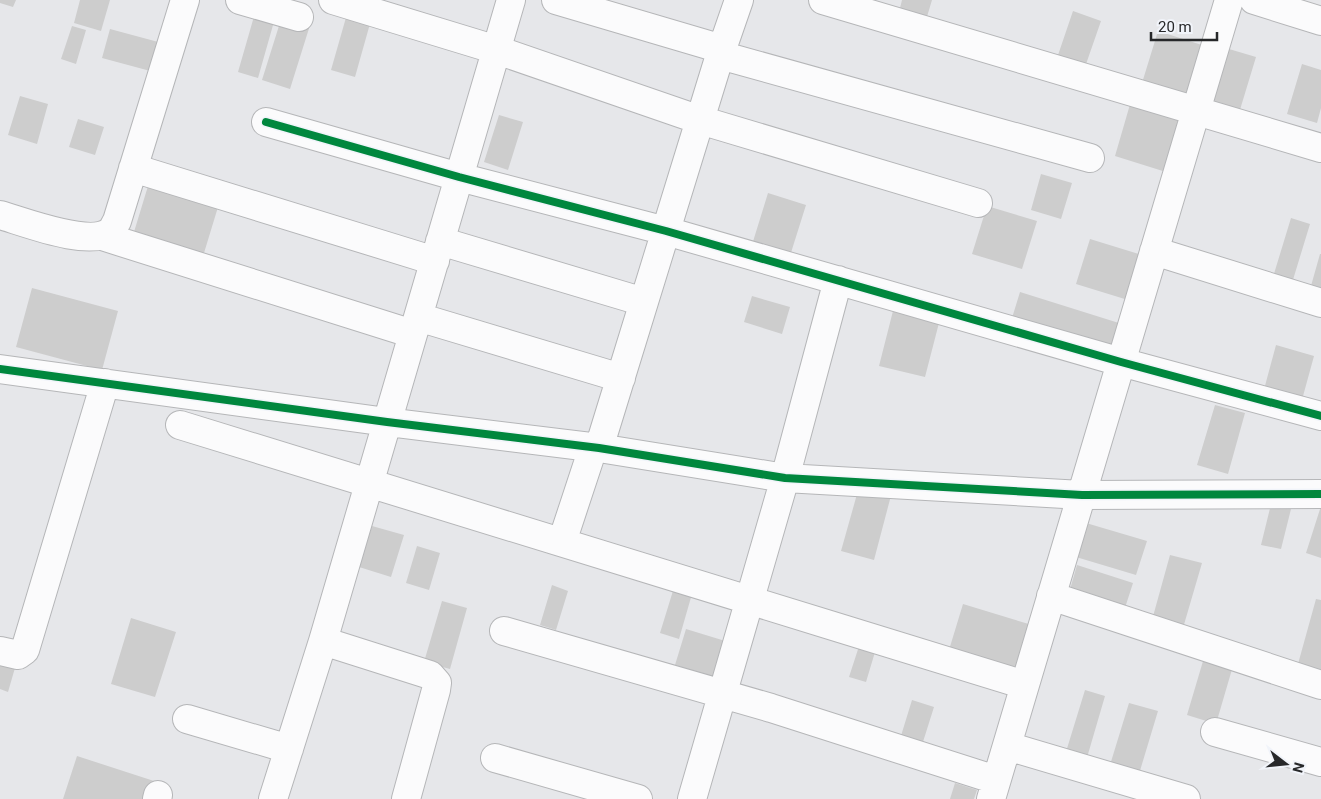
<svg xmlns="http://www.w3.org/2000/svg" width="1321" height="799" viewBox="0 0 1321 799" font-family="Roboto,sans-serif">
	<style>
		.building { fill: #cdcdcd }
		.lines { fill: none; stroke-linecap: round; stroke-linejoin: round }
		.minor-casing { stroke: #b5b6b8; stroke-width: 30 }
		.minor { stroke: #fbfbfc; stroke-width: 28 }
		.cycleway-casing { stroke: #f1f4fa; stroke-width: 11 }
		.cycleway { stroke: #00873e; stroke-width: 8 }
	</style>
	<rect width="100%" height="100%" fill="#e6e7ea"/>
	<path class="building" d="M0,0H16L13,7L0,3Z
		M80,0H110L101,31L74,23Z
		M902,0H932L926,20L899,12Z
		M257,6L277,11L258,78L238,72Z
		M349,7L373,13L355,77L331,70Z
		M1073,11L1101,21L1085,67L1057,58Z
		M283,13L311,22L290,89L262,80Z
		M72,26L86,30L76,64L61,59Z
		M110,29L162,43L154,72L102,58Z
		M1158,31L1205,46L1189,98L1142,83Z
		M1229,49L1256,57L1239,113L1212,104Z
		M1302,64L1321,70V108L1317,123L1287,114Z
		M20,96L48,104L37,144L8,135Z
		M1131,101L1183,116L1166,172L1115,156Z
		M499,115L523,122L508,170L484,162Z
		M78,119L104,127L95,155L69,147Z
		M1041,174L1072,183L1061,219L1031,210Z
		M148,186L218,207L204,253L134,232Z
		M768,193L806,205L789,259L751,248Z
		M987,206L1037,221L1022,269L972,254Z
		M1291,218L1310,224L1292,283L1273,277Z
		M1090,239L1142,255L1128,300L1076,284Z
		M1320,254H1321V296L1309,293Z
		M32,288L118,311L102,370L16,347Z
		M1020,292L1122,324L1114,351L1012,318Z
		M752,296L790,307L782,334L744,322Z
		M894,307L940,319L925,377L879,366Z
		M1276,345L1314,356L1300,407L1262,397Z
		M1215,405L1245,413L1228,474L1197,465Z
		M859,487L893,488L874,560L841,551Z
		M1273,496L1293,501L1281,549L1261,545Z
		M1321,506V558L1306,553Z
		M1086,523L1147,541L1136,575L1076,557Z
		M372,526L404,535L391,577L359,567Z
		M417,546L440,553L429,590L406,583Z
		M1170,555L1202,563L1183,628L1152,620Z
		M1077,565L1133,583L1124,611L1069,593Z
		M676,581L694,587L679,639L660,633Z
		M552,585L568,591L556,630L540,625Z
		M1316,599L1321,600V670L1298,664Z
		M442,601L467,608L450,669L424,662Z
		M963,604L1032,625L1017,671L949,650Z
		M131,618L176,632L155,697L111,684Z
		M686,629L735,644L724,680L675,665Z
		M862,637L878,642L866,682L849,677Z
		M1206,651L1235,659L1216,724L1187,715Z
		M0,656L17,661L8,692L0,689Z
		M1085,690L1105,696L1086,761L1065,755Z
		M912,700L934,707L922,745L900,739Z
		M1129,703L1158,711L1139,774L1110,765Z
		M77,756L154,781L148,799H63Z
		M955,783L977,790L974,799H950Z"/>
	<g class="lines">
		<defs>
			<path id="minor" d="M240,0L299,17
				M333,0L497,50L700,120L978,203
				M556,0L722,49
				M823,0L1321,148
				M1254,0L1321,21
				M720,55L1090,158
				M266,122L459,177L666,231L1121,362L1321,416
				M133,168L435,261
				M0,215C25,222 90,248 111,231C113,229 115,224 117,221L185,0
				M102,236L413,334
				M440,241L644,302
				M1154,251L1321,303
				M418,317L621,378
				M0,369L387,422L599,448L785,478L1082,495L1321,494
				M180,425C462,509 743,599 1025,685
				M599,448L720,55L739,0
				M562,542L593,448
				M1051,596L1321,685
				M504,631L771,708L996,780
				M323,641L430,675L437,683L436,690L406,799
				M0,651L18,655L25,650L105,383
				M187,719L289,749
				M1215,732L1321,762
				M1007,746L1186,799
				M495,758L638,799
				M157,799L158,795
				M273,799L323,641L511,0
				M692,799L785,478L838,280
				M991,799L1229,0"/>
		</defs>
		<use href="#minor" class="minor-casing"/>
		<use href="#minor" class="minor"/>
		<defs>
			<path id="cycleway" d="M266,122L459,177L666,231L1121,362L1321,416
				M0,369L387,422L599,448L785,478L1082,495L1321,494"/>
		</defs>
		<use href="#cycleway" class="cycleway-casing"/>
		<use href="#cycleway" class="cycleway"/>
	</g>
	<g transform="translate(1286 764) rotate(106)" stroke="#f1f4fa" stroke-width="4" paint-order="stroke">
	<path d="M0-4L9 19L0 12L-9 19Z" fill="#27282a"/>
	<text y="-8" font-size="14" font-weight="bold" text-anchor="middle" fill="#27282a">N</text>
	</g>
	<path d="M1151 32v8h66v-8" fill="none" stroke="#27282a" stroke-width="2.5"/>
	<text x="1158" y="32" font-size="15" fill="#27282a" stroke="#f1f4fa" stroke-width="4" paint-order="stroke">20 m</text>
</svg>
